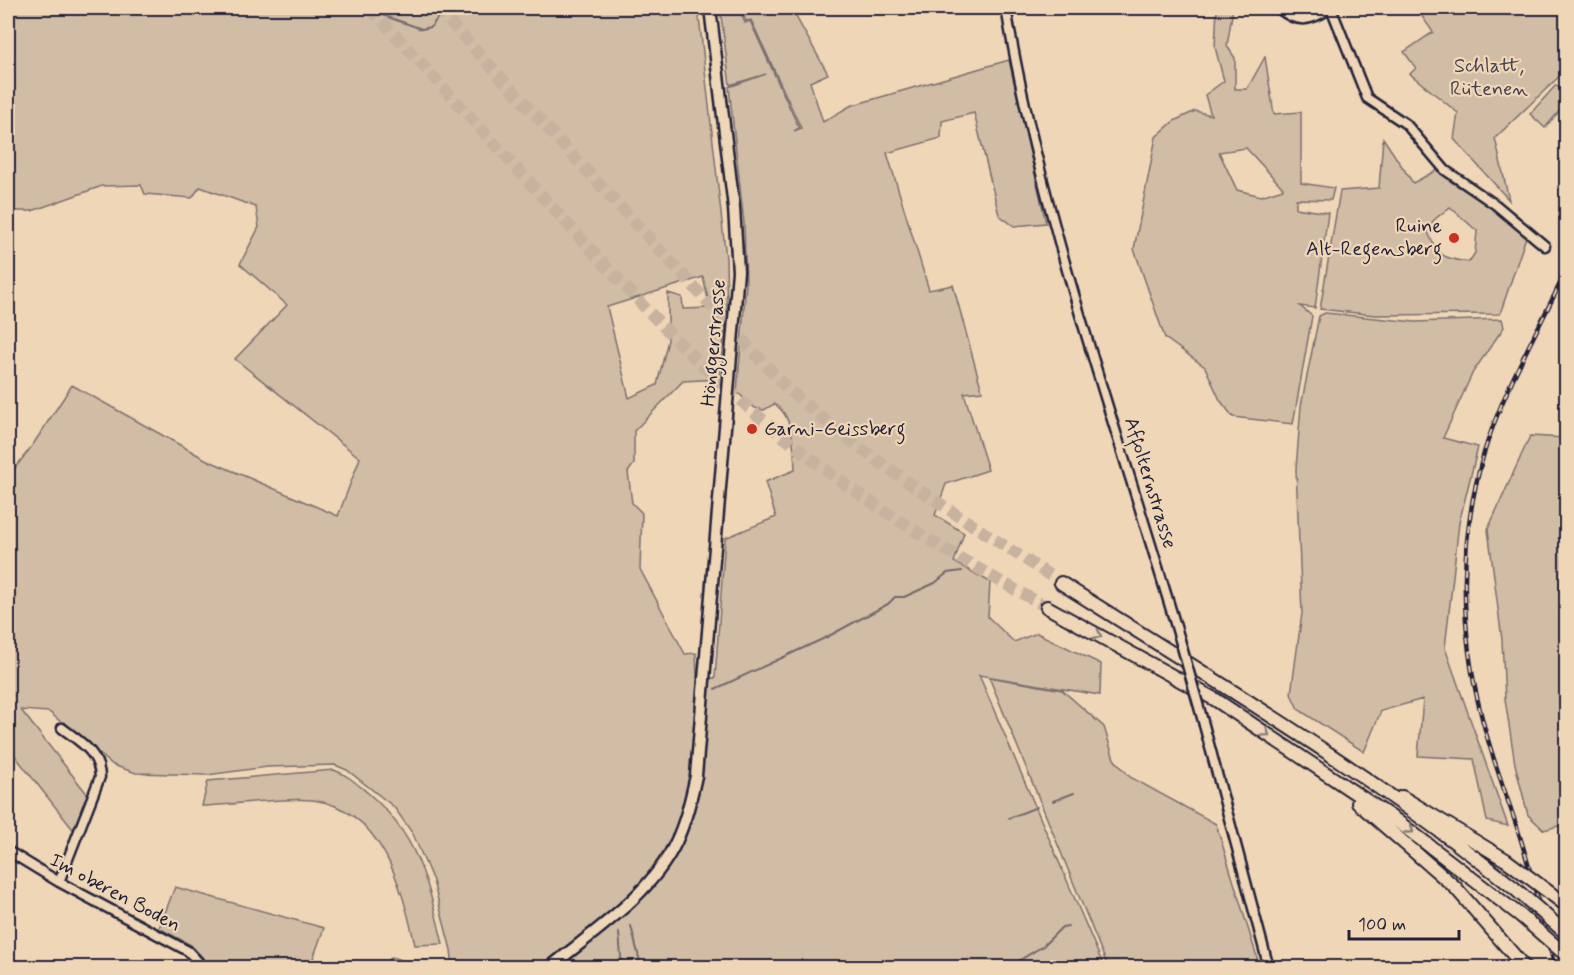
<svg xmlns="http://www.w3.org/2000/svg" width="1574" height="975" viewBox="0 0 1574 975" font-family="Mynerve,sans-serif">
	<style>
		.green { fill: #d1bca5; stroke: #7a6f70; stroke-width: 1.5; fill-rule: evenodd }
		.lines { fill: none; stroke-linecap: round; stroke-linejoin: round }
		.stream { stroke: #73696c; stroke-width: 2 }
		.highway-tunnel { stroke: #c6b29e; stroke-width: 12; stroke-dasharray: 12 6; stroke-linecap: butt }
		.minor-casing { stroke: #22223b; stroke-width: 13 }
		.major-casing { stroke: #22223b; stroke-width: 15 }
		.highway-casing { stroke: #22223b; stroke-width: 16 }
		.minor { stroke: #efd6b7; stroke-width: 8 }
		.major { stroke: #efd6b7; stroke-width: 10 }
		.highway { stroke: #efd6b7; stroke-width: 12 }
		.rail-casing { stroke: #22223b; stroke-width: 4.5 }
		.rail { stroke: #efd6b7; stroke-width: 2; stroke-dasharray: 7; stroke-linecap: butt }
		.minor-bridge-casing { stroke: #22223b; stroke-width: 13; stroke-linecap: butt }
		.highway-bridge-casing { stroke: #22223b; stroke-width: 16; stroke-linecap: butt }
		.minor-bridge { stroke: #efd6b7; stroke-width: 8 }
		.highway-bridge { stroke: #efd6b7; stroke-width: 12 }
		.oneway { stroke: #887c79 }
		.poi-dot { fill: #c8321e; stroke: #efd6b7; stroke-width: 2 }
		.labels { text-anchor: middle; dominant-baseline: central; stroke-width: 4.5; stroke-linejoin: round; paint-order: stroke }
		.park-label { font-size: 20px; fill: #454150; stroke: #efd6b7 }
		.poi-label { font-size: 20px; fill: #22223b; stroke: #efd6b7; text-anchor: end }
		.street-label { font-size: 20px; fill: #22223b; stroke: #efd6b7 }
	</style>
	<rect width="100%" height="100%" fill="#efd6b7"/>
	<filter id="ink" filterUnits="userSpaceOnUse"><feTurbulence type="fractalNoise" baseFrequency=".0167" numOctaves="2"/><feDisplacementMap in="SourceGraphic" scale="12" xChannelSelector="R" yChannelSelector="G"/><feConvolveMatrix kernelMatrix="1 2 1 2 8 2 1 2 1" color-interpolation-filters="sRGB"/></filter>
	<g filter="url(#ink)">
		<path class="green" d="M8,8H698L726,258L727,308L720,379L683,381L634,431V464L628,472L632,503L642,513L640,569L685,654L696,653L697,678H715L725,538L776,517L765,482L795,470C794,450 794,415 774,404L764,410L755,408L737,392L746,284L744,223L729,87L766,74L730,85L720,8H739L745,23L750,21L799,128L794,131L801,128L751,20L746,21L741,8H791L828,74L810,82L823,122L850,106L1009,60L1046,223L1014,226L999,215L974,113L942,121L941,138L887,153L929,290L953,285L982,391L964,393L988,470L946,484L935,515L964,533L954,562L990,582L988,617L1014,642L1037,633L1101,664L1100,695L979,675L1104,967H453L451,950L433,881L413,834L394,807L347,770L335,765L267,767L207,775L136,773L113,765L49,712L21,710L88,795L75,832L8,747V477L32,446L72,385L207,460L338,516L360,458L235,359L287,305L240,264L259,227L256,207L200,187L192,198L145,194L141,185L102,186L32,211H8ZM703,277L710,308L683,309L682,297L668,293V340L657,385L629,398L607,307Z
			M1217,8H1233L1227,46L1235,58V89H1247L1265,57L1274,114L1301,112V183L1334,188L1331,200L1296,199V208L1328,213L1315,308L1300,306L1312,316L1293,424L1233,417L1220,400L1205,367L1165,338L1134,249L1156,137L1174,121L1195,111L1211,115L1205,95L1224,81L1215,47ZM1246,148L1283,188V189L1261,196L1237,190L1219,152Z
			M1416,8H1566V70L1495,138L1509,200L1454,139L1458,113L1410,74L1416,68L1404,52L1433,32Z
			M1556,85L1566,94V103L1545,128L1530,114Z
			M1383,138L1413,183L1439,169L1451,182L1494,208L1527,234L1500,314L1375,315L1320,309L1340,191L1379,188ZM1450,207L1477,231L1475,253L1469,262C1444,259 1437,256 1428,232L1434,220Z
			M1325,313L1415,322L1502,319L1504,327L1473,372L1443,438L1478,447L1459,523L1445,648L1508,826L1487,821L1474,759L1418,756L1423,699L1381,711L1364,752L1298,709L1291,694L1302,613L1296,469L1301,406L1319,316Z
			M1530,436L1566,438V824L1544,830L1528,815L1515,764L1505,699L1502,640L1488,529Z
			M989,677L1062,690L1104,727L1114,759L1130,777L1216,824L1260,967H1108Z
			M334,770C348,775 357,784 368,793C418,835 428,883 443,944L415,945C402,887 382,809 313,800C283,797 233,805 202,806L208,781Z
			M175,887L324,928L310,967H211L191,945L159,928Z
			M392,957L403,961L408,967H380Z"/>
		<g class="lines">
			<path class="stream" d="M362,8L422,29L431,27L439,16L445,14
				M458,16L468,9L504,8
				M715,689L827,637L888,604L895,597H904L935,583L947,573L962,571
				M1053,801L1074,793
				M1009,818L1037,807
				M631,926L640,962L637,968
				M619,933L622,968
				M1007,968L1043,946L1062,927L1068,926"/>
			<path class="highway-tunnel" d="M370,8C435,78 499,149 564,220C631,294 698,367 775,430C859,500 951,555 1047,607
				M437,8L787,388C871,464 967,520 1061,583"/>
			<defs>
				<path id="minor" d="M1006,8C1042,223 1118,430 1180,640
					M1278,8C1300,26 1309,20 1332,8
					M1331,8L1367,98L1406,124L1445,170L1496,205L1545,246
					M1204,725L1269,968
					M8,851L59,882L188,951L204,968
					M59,882L100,777C99,752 80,742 62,728"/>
				<path id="major" d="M549,968C593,932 651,895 676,842C686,821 691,798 696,776L738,271L734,208L710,8"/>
				<path id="highway" d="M1061,583C1214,680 1372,774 1514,888
					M1047,607L1216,700L1397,821L1521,916
					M1402,797L1506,860
					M1358,803L1455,887L1525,968"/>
			</defs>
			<use href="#minor" class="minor-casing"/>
			<use href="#major" class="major-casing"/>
			<use href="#highway" class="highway-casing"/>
			<use href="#minor" class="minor"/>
			<use href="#major" class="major"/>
			<use href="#highway" class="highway"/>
			<defs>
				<path id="rail" d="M1555,968C1544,925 1534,882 1521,840C1508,798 1491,757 1481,714C1459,628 1459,538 1484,453C1503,389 1538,331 1566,271"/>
			</defs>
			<use href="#rail" class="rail-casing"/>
			<use href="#rail" class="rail"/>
			<defs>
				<path id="minor-bridge" d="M1180,640L1204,725"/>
				<path id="highway-bridge" d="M1506,860L1566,905
					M1514,888L1566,933
					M1521,916L1566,955"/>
			</defs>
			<use href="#minor-bridge" class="minor-bridge-casing"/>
			<use href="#highway-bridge" class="highway-bridge-casing"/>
			<use href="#minor-bridge" class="minor-bridge"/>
			<use href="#highway-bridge" class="highway-bridge"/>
		</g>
		<defs><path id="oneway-chevron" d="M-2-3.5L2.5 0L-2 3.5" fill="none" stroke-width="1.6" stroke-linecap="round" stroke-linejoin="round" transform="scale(1.5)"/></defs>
		<g class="oneway">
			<use href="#oneway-chevron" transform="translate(1098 635) rotate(28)"/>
			<use href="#oneway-chevron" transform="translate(1266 733) rotate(34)"/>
			<use href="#oneway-chevron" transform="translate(1410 830) rotate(36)"/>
		</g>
	</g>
	<g class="poi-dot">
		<circle cx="1454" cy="238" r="6"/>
		<circle cx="752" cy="429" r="6"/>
	</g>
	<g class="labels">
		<g class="park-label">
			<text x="1489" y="66">Schlatt,<tspan x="1489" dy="23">Rütenen</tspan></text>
		</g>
		<g class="poi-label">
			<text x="1442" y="226">Ruine<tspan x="1442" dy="23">Alt-Regensberg</tspan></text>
			<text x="764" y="429" text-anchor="start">Garni-Geissberg</text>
		</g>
		<g class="street-label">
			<text transform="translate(714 343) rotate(-85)">Hönggerstrasse</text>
			<text transform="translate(1150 483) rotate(73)">Affolternstrasse</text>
			<text transform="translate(115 893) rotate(28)">Im oberen Boden</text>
		</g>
	</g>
	<rect width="1574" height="975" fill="none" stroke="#efd6b7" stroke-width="30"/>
	<rect x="15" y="15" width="1544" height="945" fill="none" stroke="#22223b" stroke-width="2" filter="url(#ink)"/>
	<path d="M1349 930v9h110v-9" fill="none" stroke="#22223b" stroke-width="3"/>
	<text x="1358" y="930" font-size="18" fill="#22223b" stroke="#efd6b7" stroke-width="4.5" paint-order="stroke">100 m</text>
</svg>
